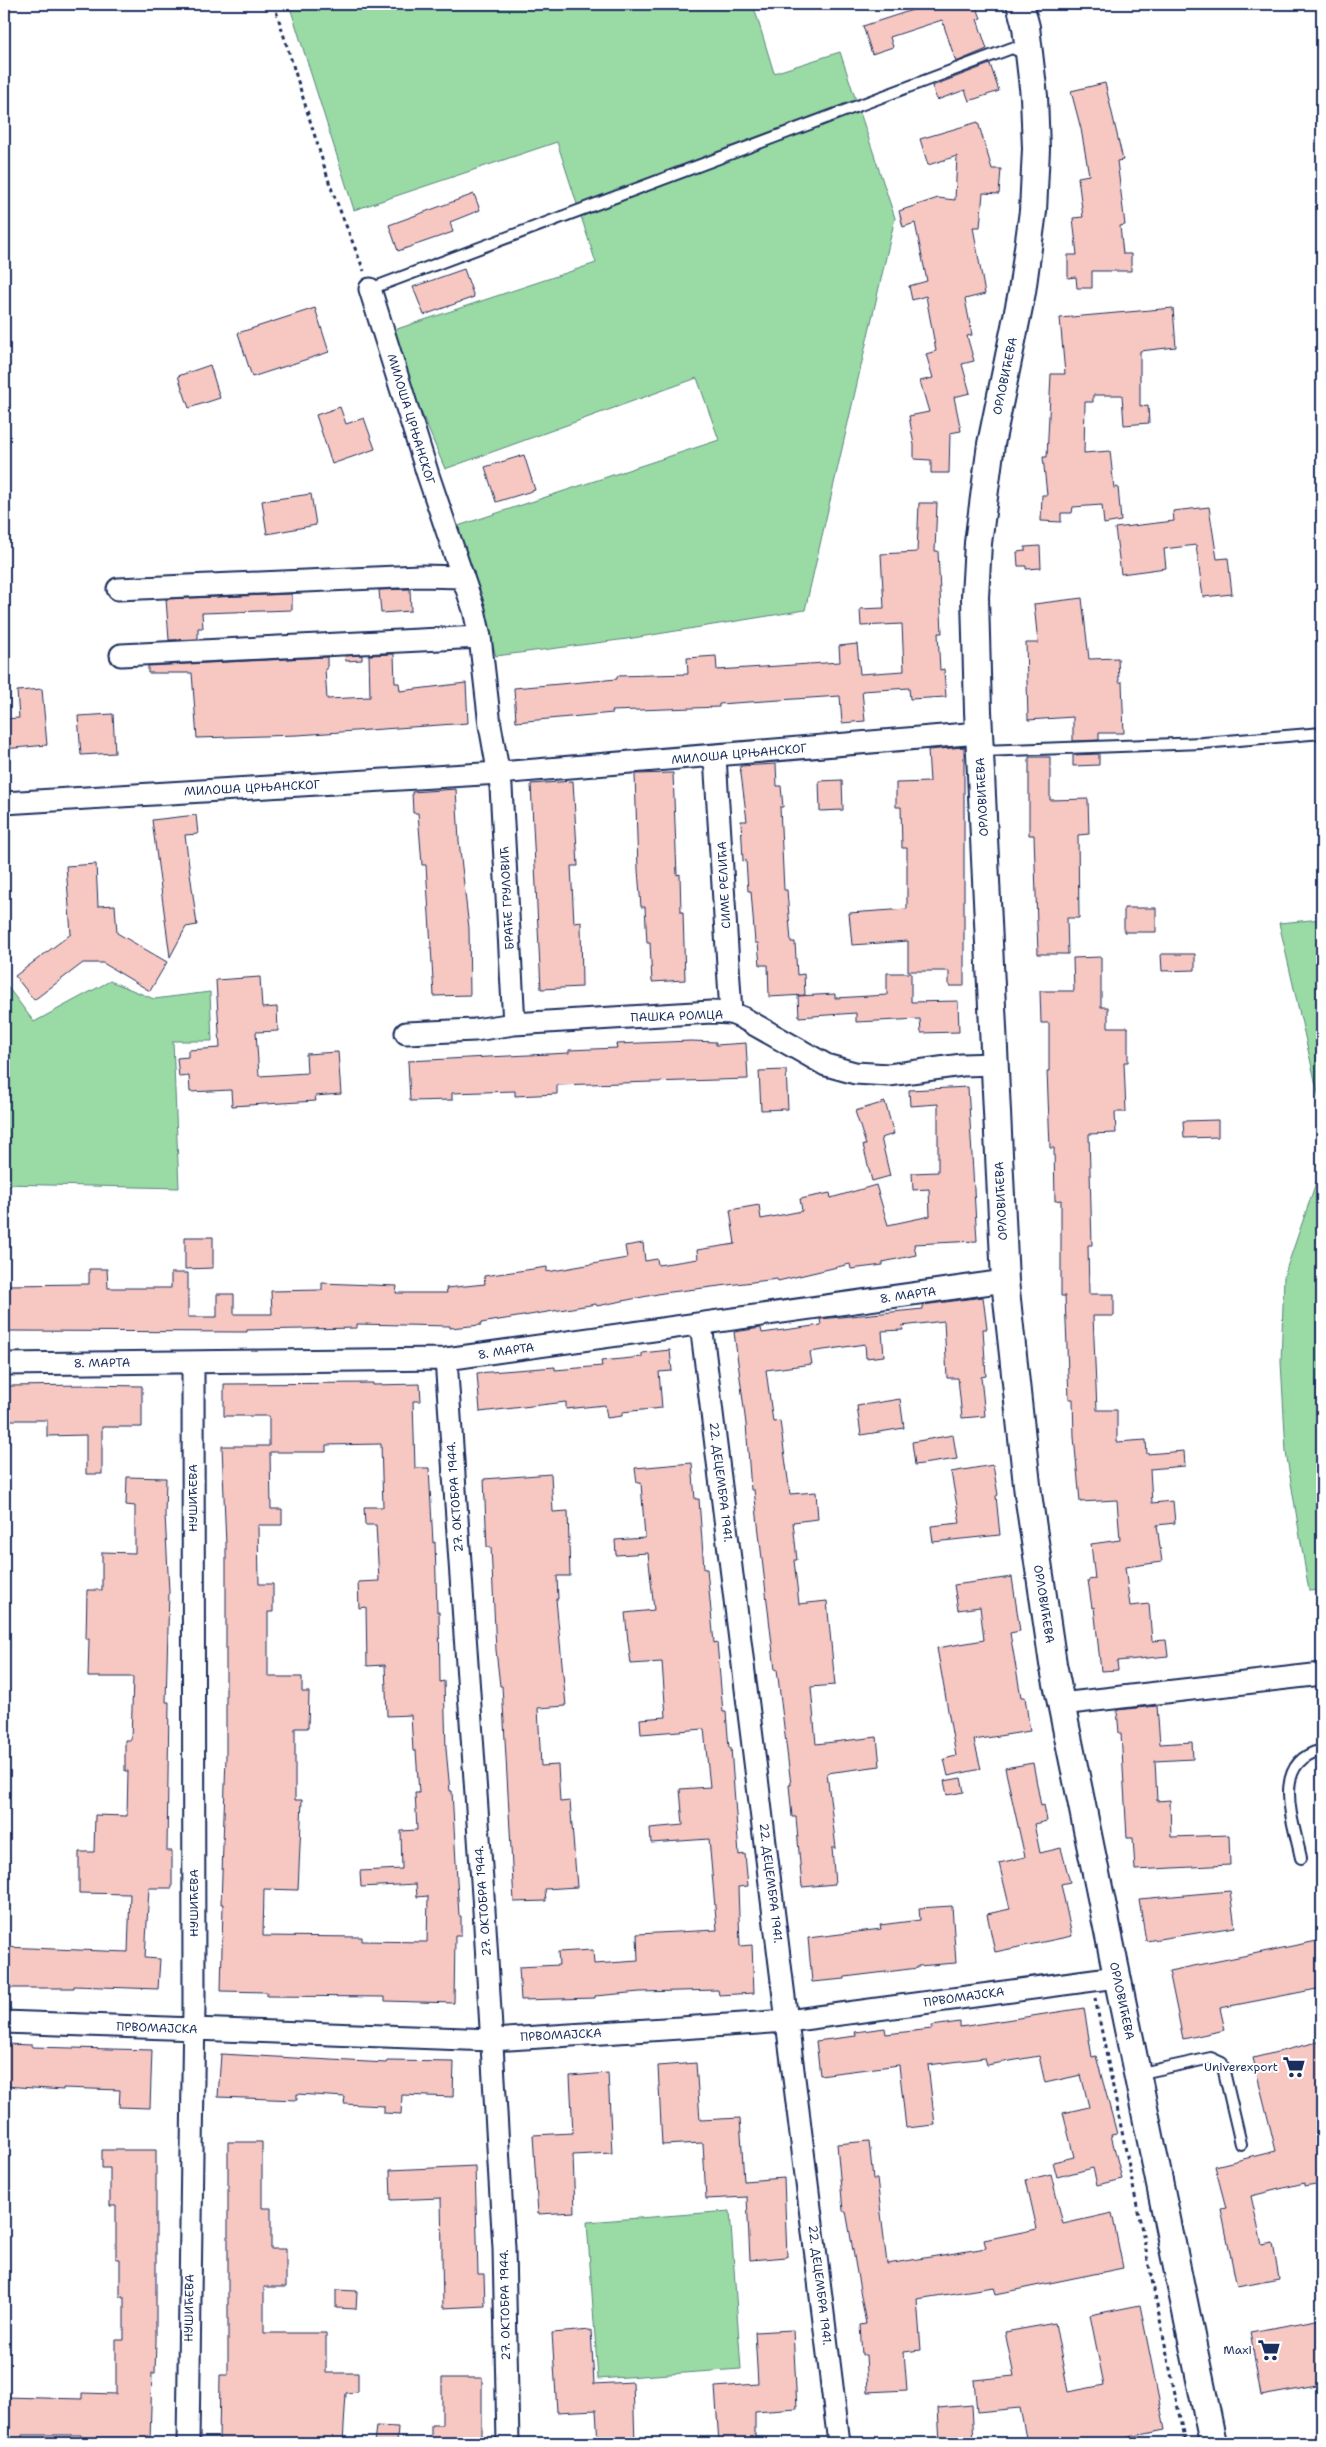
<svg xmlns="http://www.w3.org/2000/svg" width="1326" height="2447" viewBox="0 0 1326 2447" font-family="'Shantell Sans',sans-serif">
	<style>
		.green { fill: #9adaa4; stroke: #5a8481 }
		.building { fill: #f7c7c2; stroke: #1b2f5e; fill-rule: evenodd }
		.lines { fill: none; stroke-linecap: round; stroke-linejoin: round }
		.service-casing { stroke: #1b2f5e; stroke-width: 14 }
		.minor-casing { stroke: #1b2f5e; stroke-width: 25 }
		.tertiary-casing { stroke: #1b2f5e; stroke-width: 30 }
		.path { stroke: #1b2f5e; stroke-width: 3; stroke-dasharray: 4 4; stroke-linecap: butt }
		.service { stroke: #fff; stroke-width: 10 }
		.minor { stroke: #fff; stroke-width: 21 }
		.tertiary { stroke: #fff; stroke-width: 26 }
		.labels { text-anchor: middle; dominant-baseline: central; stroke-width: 4; stroke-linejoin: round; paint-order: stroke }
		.street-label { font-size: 12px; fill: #1b2f5e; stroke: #fff }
		.poi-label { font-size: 12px; fill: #1b2f5e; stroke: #fff; text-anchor: end }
	</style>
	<rect width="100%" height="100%" fill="#fff"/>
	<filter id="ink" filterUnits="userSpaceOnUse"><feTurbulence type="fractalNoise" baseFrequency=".02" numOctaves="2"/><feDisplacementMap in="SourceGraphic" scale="10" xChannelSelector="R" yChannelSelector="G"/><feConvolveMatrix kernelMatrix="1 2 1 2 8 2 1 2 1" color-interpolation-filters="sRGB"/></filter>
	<g filter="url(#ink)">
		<path class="green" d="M289,4H753L774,73L840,52L895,218L805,610L627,639L496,656L458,526L719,440L697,378L445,469L388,332L596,263L557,142L354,210Z
			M1322,919V1111L1279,923Z
			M110,981L154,999L210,992L212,1041H173L179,1188L4,1184V982L34,1022Z
			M1322,1165V1590L1309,1591L1286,1452L1281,1362L1284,1276Z
			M730,2211L741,2369L598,2379L587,2222Z"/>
		<path class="building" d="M931,4H981L982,7L977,8L981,18L977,19L987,49L956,62L942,20L890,37L893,47L872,54L863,26Z
			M990,64L999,91L969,101L965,90L937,100L932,86Z
			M1105,83L1123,160L1117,161L1125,225L1120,226L1123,254H1131V271H1092V288H1077L1076,277L1068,278V255H1077L1073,218L1083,217L1078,177L1089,175L1081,129L1071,91Z
			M978,122L992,169H1001L999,194L983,193L980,227H973L985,294L965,299L972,335L967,336L974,361L962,364L970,393L954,397L961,431L950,433L949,473H931V460L914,459V445L909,416L929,412L920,381L933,378L926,354L936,351L926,296L912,300L909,286L927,281L915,223L903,227L899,211L938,198L955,200L957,156L928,165L920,139Z
			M474,194L480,210L450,222L453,232L398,251L389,225Z
			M464,269L474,297L424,315L413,287Z
			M315,308L329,352L252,377L238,333Z
			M1173,308L1176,347L1140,351V406L1148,405L1149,423L1124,425L1122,395H1093V402H1085L1084,453L1110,451L1114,488L1118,487L1121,521L1104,524L1102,505L1073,507L1072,513H1061V522L1041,521L1042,495H1047L1043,457H1047L1051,374H1065L1060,318Z
			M210,365L220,398L189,408L178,376Z
			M340,407L346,424L364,418L375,449L332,464L316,415Z
			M524,455L535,490L496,502L485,467Z
			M311,494L316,525L267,534L262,501Z
			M919,503H937L935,551H938L942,633H938L940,670L944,669L946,697L910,699L909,688L862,691L865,721L842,723L840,696L719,704V707L612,711L613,713L516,722L514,688L617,679V676L688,674L687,658L716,656L717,670L840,662L839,646L857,644L860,674L904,671L902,624L861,626L860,609L884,608L881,554L917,552Z
			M1209,507L1217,559L1228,558L1232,594L1203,597L1196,545L1164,549L1166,568L1121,574L1115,528L1174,521L1173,511Z
			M1040,546L1041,568L1026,569V566H1018L1017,552L1025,551V547Z
			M410,589L411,611L381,613L379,590Z
			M292,594V610L202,613L203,628H198V639L169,640L166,599Z
			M1082,598L1089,659L1118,658L1119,682H1122L1124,733H1099V740L1073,741V717L1028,720L1026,643H1038L1034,604Z
			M394,654L395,683H399L400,691L466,683L468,723L298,735L197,738L192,673H148V666L327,657V669H325L327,699L370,697L369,655Z
			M362,655V660L346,661L345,656Z
			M42,689L47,745L4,749V719L19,718L17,691Z
			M113,714L115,753L81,755L78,716Z
			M964,747V986H949V971H908V941L852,945L849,913L907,909V848H902L901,807H896V783L930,782L928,750Z
			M1099,754V765L1073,766V755Z
			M1029,757H1050V800L1088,799L1089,834L1078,835L1079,918H1067L1068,954H1038L1034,835H1029Z
			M776,764L777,786H781L783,807H780L784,890H787L791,942H795L797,975L804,974L805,995L769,997L768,965H760L758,943H755L751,891H748L746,860L743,861L741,821H747L740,766Z
			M673,773L677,875L680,874L681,912H683L685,980L652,982L650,943H647L645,907H641L638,870L635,774Z
			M842,780L843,810L820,811L819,781Z
			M573,781L578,866H571L574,923L581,922L582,987L541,989L531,784Z
			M456,789L459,841L469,928L470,995L434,996L426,865H422L418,813H413L412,792Z
			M196,815L198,834L185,835L197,925L186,927L170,957L152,820Z
			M96,864L98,906L115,905L117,933L167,962L150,991L103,963H83L34,1000L15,976L71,934L66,866Z
			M1124,908H1156V932H1124Z
			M1161,954H1195V970L1162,971Z
			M1101,957V1007H1108V1027H1128V1062H1124L1126,1112H1115L1116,1133L1089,1134L1092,1245H1088L1089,1294H1114V1316H1093L1097,1410H1117V1442L1146,1440L1147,1454L1184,1451L1185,1466L1150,1469L1152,1503L1173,1501L1175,1523L1157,1525L1162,1562L1125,1567L1130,1606L1149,1604L1152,1641L1166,1640L1168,1656L1117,1661L1118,1670L1101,1671L1094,1607L1092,1608L1088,1580L1095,1579L1091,1544L1120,1540L1117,1500L1080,1502L1074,1437L1073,1399H1069L1065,1296H1061V1200L1055,1201L1054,1148H1050L1047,1071H1049V1023H1041L1040,991H1074L1073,958Z
			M887,973H911V1002L958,1001L959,1032L921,1033L920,1019L856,1022V1013L799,1017L798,996L835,994V998L887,995Z
			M260,977L262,1008L277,1007L278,1031L256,1032L259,1076L307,1073L306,1054L338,1052L341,1094L315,1096L316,1101L232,1106L231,1090L190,1092L189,1076L179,1077L177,1058L188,1057V1050L220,1048L216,980Z
			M691,1041L716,1042V1045L746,1043L748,1079L557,1085V1094L515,1096V1091L452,1093V1100L410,1101L408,1061L569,1053V1050L617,1048L616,1044Z
			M786,1070L788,1109L761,1110L759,1071Z
			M968,1087L977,1241L914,1244L916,1255L883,1262V1265L851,1269L850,1264L778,1281L777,1279L663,1293L597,1306L596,1304L481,1323V1325L450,1328V1326L357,1324V1328L247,1330V1332L9,1331L8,1285L89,1284V1269H107L108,1288H171V1273H188V1317H217V1294H234V1314H272L271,1291L322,1290V1283L397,1286L396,1293H447L446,1288L485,1284L484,1276L547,1267V1272L627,1258L625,1246L643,1243L645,1261L657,1259L658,1265L698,1259L697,1250L735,1244L730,1210L759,1205L761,1219L802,1211L800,1199L830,1193L831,1198L876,1185L888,1225L930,1216L929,1189L913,1190L912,1173L938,1172V1104L910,1106L909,1090Z
			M885,1102L894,1134L881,1138L890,1176L872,1181L863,1145H866L855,1111Z
			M1218,1120V1137L1184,1138L1183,1121Z
			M185,1237H213V1268L185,1269Z
			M983,1297L987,1329H983L986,1376L981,1377L985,1416L962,1418L958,1378H947L944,1321L902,1326L903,1330L882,1331L884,1356L866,1358L865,1344L810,1352L812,1364L766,1370L773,1422L780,1421L790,1494L816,1492L818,1519L793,1522L797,1560H794L799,1604L827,1601L835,1685L811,1687L816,1744L877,1737L880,1766L827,1773L836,1848H832L835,1884L802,1887L796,1817H792L789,1785H791L777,1669L775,1670L754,1490H751L746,1424L734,1332L761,1328L762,1333L821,1325L820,1319L923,1309V1305Z
			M670,1350L672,1371L659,1372L662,1408L622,1412V1416L607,1418L605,1405L566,1409V1402L480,1412L477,1373L555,1367V1370L602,1366L601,1361L642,1357V1353Z
			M373,1383V1385L420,1384L421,1401H413L415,1468H429L433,1543L435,1542L437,1612H439L440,1682L444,1681L446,1749L450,1791H452L459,1916H461V1936H455L454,2003L385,2001V1997L267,1996V1992L221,1991L223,1904H221L226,1756V1545L222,1446H269V1416H224V1384ZM381,1444L383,1507H364L365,1525H376L379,1581L358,1582L359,1608L366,1607L367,1666L385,1665L387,1716L411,1715L413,1751H416L419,1793H415L417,1830L401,1831L402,1869L360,1871L361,1887L416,1884L417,1897L428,1896L427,1942L362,1941V1937L263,1936L264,1889L298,1890L302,1800H295V1728H308L309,1692H302V1677H268V1612H273V1584H259L258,1525H282V1509H271L270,1452H326V1445Z
			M86,1385L142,1386V1427H102V1474H86V1435L47,1436V1420H8V1386Z
			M900,1399L904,1428L861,1435L857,1406Z
			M953,1435L957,1459L915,1465L912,1442Z
			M692,1463L695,1499H699L704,1569H707L714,1643L717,1642L723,1712H726L729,1748H731L739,1855L745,1854L748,1886L738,1887L740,1946L752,1945L754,1993L719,1995L718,1990L640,1992L595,1996V1998L521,2000L519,1967L559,1965L558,1952L593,1950L594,1964L638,1961L637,1934L717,1930L709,1839L651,1843L650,1828L683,1825L680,1789L710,1787L704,1729L641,1734L640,1719L666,1717L662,1662L631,1664L628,1641L625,1613L654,1610L648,1553L616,1555L615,1540L645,1538L641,1483H637L635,1468Z
			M993,1465L998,1495L996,1496L1000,1535L933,1542L931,1526L960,1523L951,1472Z
			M551,1474L553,1512L568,1511L570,1576H557L558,1599H556L566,1706L538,1708L541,1766L558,1765L560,1802L570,1801L577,1887L545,1889L546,1901L514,1902L502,1686H500L496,1650L491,1547H487L484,1479Z
			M127,1477L166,1478L165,1515L169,1591L166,1702H169L167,1851H172V1888H149L145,1958L160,1959L158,1989L74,1986V1988H4V1947L128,1952L130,1894L79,1893V1852H94L95,1815L127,1816L128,1771H125V1740H131L133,1677H88L89,1639H86L87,1590H102V1552L135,1553V1506L126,1505Z
			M1012,1577L1020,1631L1010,1633L1021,1697H1025L1030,1731L974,1740L981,1769L948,1776L944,1759L956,1756L937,1648L984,1640L980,1607L958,1610L954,1585Z
			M1157,1706L1160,1744L1192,1742L1193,1759L1155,1761L1157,1801L1170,1800L1171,1837L1229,1835L1230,1865L1135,1870L1133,1838H1127L1121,1733H1119L1117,1710Z
			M1033,1763L1041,1806L1044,1805L1047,1821L1034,1824L1040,1853L1061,1848L1070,1882L1061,1884L1072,1936L995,1952L987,1914L1010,1909L999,1863L1025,1857L1005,1768Z
			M961,1778L964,1792L947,1795L944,1781Z
			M1230,1891L1235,1927L1146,1941L1139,1899Z
			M952,1906L956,1963L918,1966V1968L845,1977V1979L812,1982L808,1938L881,1929L880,1925L920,1920L919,1908Z
			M1322,1940V1988L1220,2008L1225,2030L1183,2039L1169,1971Z
			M1084,2008L1092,2057L1096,2056L1117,2134L1111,2135L1122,2179L1097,2185L1093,2168L1057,2177L1053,2162L1074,2157L1063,2113L1089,2107L1081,2075L1045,2083L1039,2056L987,2065L985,2058L928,2065L935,2125L906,2128L899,2065L820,2075L816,2041L856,2036L855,2032L885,2028L886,2034L932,2029V2026L960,2022V2027Z
			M1322,2041V2183L1304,2186V2183L1251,2196L1262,2245L1273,2243L1279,2279L1237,2287L1221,2209L1226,2208L1215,2166L1276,2151L1253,2058Z
			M4,2044L32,2045V2047L152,2050L150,2108L119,2107L120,2090L63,2088V2090L4,2086Z
			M221,2054L386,2063L387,2061L454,2062L453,2097L402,2095L401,2114L384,2113V2106L344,2104L345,2097L297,2094V2100L218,2097Z
			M696,2063L700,2120L740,2118L744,2181L784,2178L787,2257L750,2260L747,2197L706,2199L703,2143L662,2145L658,2066Z
			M608,2073L612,2153L573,2155L575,2212L538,2214L533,2135L573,2133L570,2076Z
			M869,2141L873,2179H877L887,2264L986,2248L984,2240L1037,2229L1026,2180L1051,2174L1063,2224L1112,2213L1123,2268L996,2294L994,2287L917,2299L921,2350L904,2352L907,2390L868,2392L866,2355H862L860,2325L866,2324L846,2211H843L837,2144Z
			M228,2142H262V2208H271V2249H286V2287H264V2333H326V2373H358V2392L346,2393L343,2443H219L220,2375H228Z
			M102,2150H156V2341L155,2373H152L150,2441H122V2438H81V2435H22V2440H4V2397L82,2399V2393L116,2394V2340H124V2297H120V2259H116V2206H110V2168H102Z
			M475,2166L478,2274H484L485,2306L443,2308L441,2198L391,2200L390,2170Z
			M336,2290L357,2291L356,2309L336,2308Z
			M1140,2305L1165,2430L1098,2443H1027L1020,2408L977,2412L974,2380L1014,2376L1005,2332L1055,2323L1068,2392L1104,2385L1090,2315Z
			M1322,2319V2385L1261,2396L1250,2332Z
			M591,2330L594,2384L633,2382L635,2443H598L596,2410L557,2412L552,2333Z
			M793,2330L797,2409L755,2412V2443H719L715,2387L758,2384L755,2332Z
			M442,2378H482V2443H431V2425H442Z
			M972,2405L974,2443H940L938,2408Z
			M376,2426L398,2427L397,2443H374Z"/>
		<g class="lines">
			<defs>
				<path id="service" d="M370,289L1012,48L1027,55
					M981,751L1203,743L1322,733
					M1301,1858C1293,1820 1270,1762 1322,1750
					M1137,2074L1211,2058L1222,2063L1241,2144"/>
				<path id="minor" d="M370,289L428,475L474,610L480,637L490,725L501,787L514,1024
					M118,589L420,576L463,577
					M121,655L480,637
					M715,757L731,1013
					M4,803L499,773L979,733
					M406,1033L475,1030L514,1024L711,1012L731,1013L743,1018L826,1065L855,1073L889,1075L962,1065L995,1064
					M701,1324L839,2443
					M446,1359L484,1910L504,2248L508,2443
					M4,1364L446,1359L1005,1281
					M1061,1704L1322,1674
					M4,2022L492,2040L788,2021L1116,1977
					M188,2443L194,2005L193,1362"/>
				<path id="tertiary" d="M1020,4L1026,27L1034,96L1036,149L1033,211L1022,292L991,444L978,543L975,597L978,711L1005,1281L1028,1494L1053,1664L1213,2443"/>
			</defs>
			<use href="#service" class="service-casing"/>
			<use href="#minor" class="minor-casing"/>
			<use href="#tertiary" class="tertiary-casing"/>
			<path class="path" d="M274,4L330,185L364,271
				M1095,1998L1185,2443"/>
			<use href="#service" class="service"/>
			<use href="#minor" class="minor"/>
			<use href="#tertiary" class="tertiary"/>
		</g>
	</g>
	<defs>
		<symbol id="supermarket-bare" viewBox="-9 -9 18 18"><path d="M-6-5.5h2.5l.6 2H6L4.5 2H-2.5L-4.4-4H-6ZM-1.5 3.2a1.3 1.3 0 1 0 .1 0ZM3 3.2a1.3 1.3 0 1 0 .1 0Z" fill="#1b2f5e" stroke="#fff" stroke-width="2.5" paint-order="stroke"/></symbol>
	</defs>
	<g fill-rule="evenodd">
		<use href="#supermarket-bare" x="1278" y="2051" width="32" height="32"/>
		<use href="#supermarket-bare" x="1253" y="2334" width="32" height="32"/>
	</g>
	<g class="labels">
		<g class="street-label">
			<text transform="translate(1005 376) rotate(-78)">ОРЛОВИЋЕВА</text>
			<text transform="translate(411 419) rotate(73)">МИЛОША ЦРЊАНСКОГ</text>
			<text transform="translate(739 754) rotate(-5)">МИЛОША ЦРЊАНСКОГ</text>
			<text transform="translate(252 788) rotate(-3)">МИЛОША ЦРЊАНСКОГ</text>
			<text transform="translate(982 797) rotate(-93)">ОРЛОВИЋЕВА</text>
			<text transform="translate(724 885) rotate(-93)">СИМЕ РЕЛИЋА</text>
			<text transform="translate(507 898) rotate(-93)">БРАЋЕ ГРУЛОВИЋ</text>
			<text transform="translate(677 1016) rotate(-2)">ПАШКА РОМЦА</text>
			<text transform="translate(1001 1201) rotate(-93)">ОРЛОВИЋЕВА</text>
			<text transform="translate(908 1295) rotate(-8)">8. МАРТА</text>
			<text transform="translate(506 1351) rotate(-8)">8. МАРТА</text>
			<text transform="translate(102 1363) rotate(-1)">8. МАРТА</text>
			<text transform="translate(721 1482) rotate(83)">22. ДЕЦЕМБРА 1941.</text>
			<text transform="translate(455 1497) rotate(-94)">27. ОКТОБРА 1944.</text>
			<text transform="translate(193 1498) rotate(-90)">НУШИЋЕВА</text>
			<text transform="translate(1044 1604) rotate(81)">ОРЛОВИЋЕВА</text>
			<text transform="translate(771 1883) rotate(83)">22. ДЕЦЕМБРА 1941.</text>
			<text transform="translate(483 1901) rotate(-94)">27. ОКТОБРА 1944.</text>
			<text transform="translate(194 1903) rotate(-90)">НУШИЋЕВА</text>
			<text transform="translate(964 1997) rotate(-8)">ПРВОМАЈСКА</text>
			<text transform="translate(1122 2001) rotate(78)">ОРЛОВИЋЕВА</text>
			<text transform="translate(157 2028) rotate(2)">ПРВОМАЈСКА</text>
			<text transform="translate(561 2035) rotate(-3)">ПРВОМАЈСКА</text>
			<text transform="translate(820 2285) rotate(83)">22. ДЕЦЕМБРА 1941.</text>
			<text transform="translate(505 2305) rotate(-91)">27. ОКТОБРА 1944.</text>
			<text transform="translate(189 2308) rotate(-89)">НУШИЋЕВА</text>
		</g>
		<g class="poi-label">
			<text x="1278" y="2067">Univerexport</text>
			<text x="1252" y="2350">Maxi</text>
		</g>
	</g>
	<rect width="1326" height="2447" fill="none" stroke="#fff" stroke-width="20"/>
	<rect x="10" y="10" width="1306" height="2427" fill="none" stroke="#1b2f5e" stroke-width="2" filter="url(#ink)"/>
</svg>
